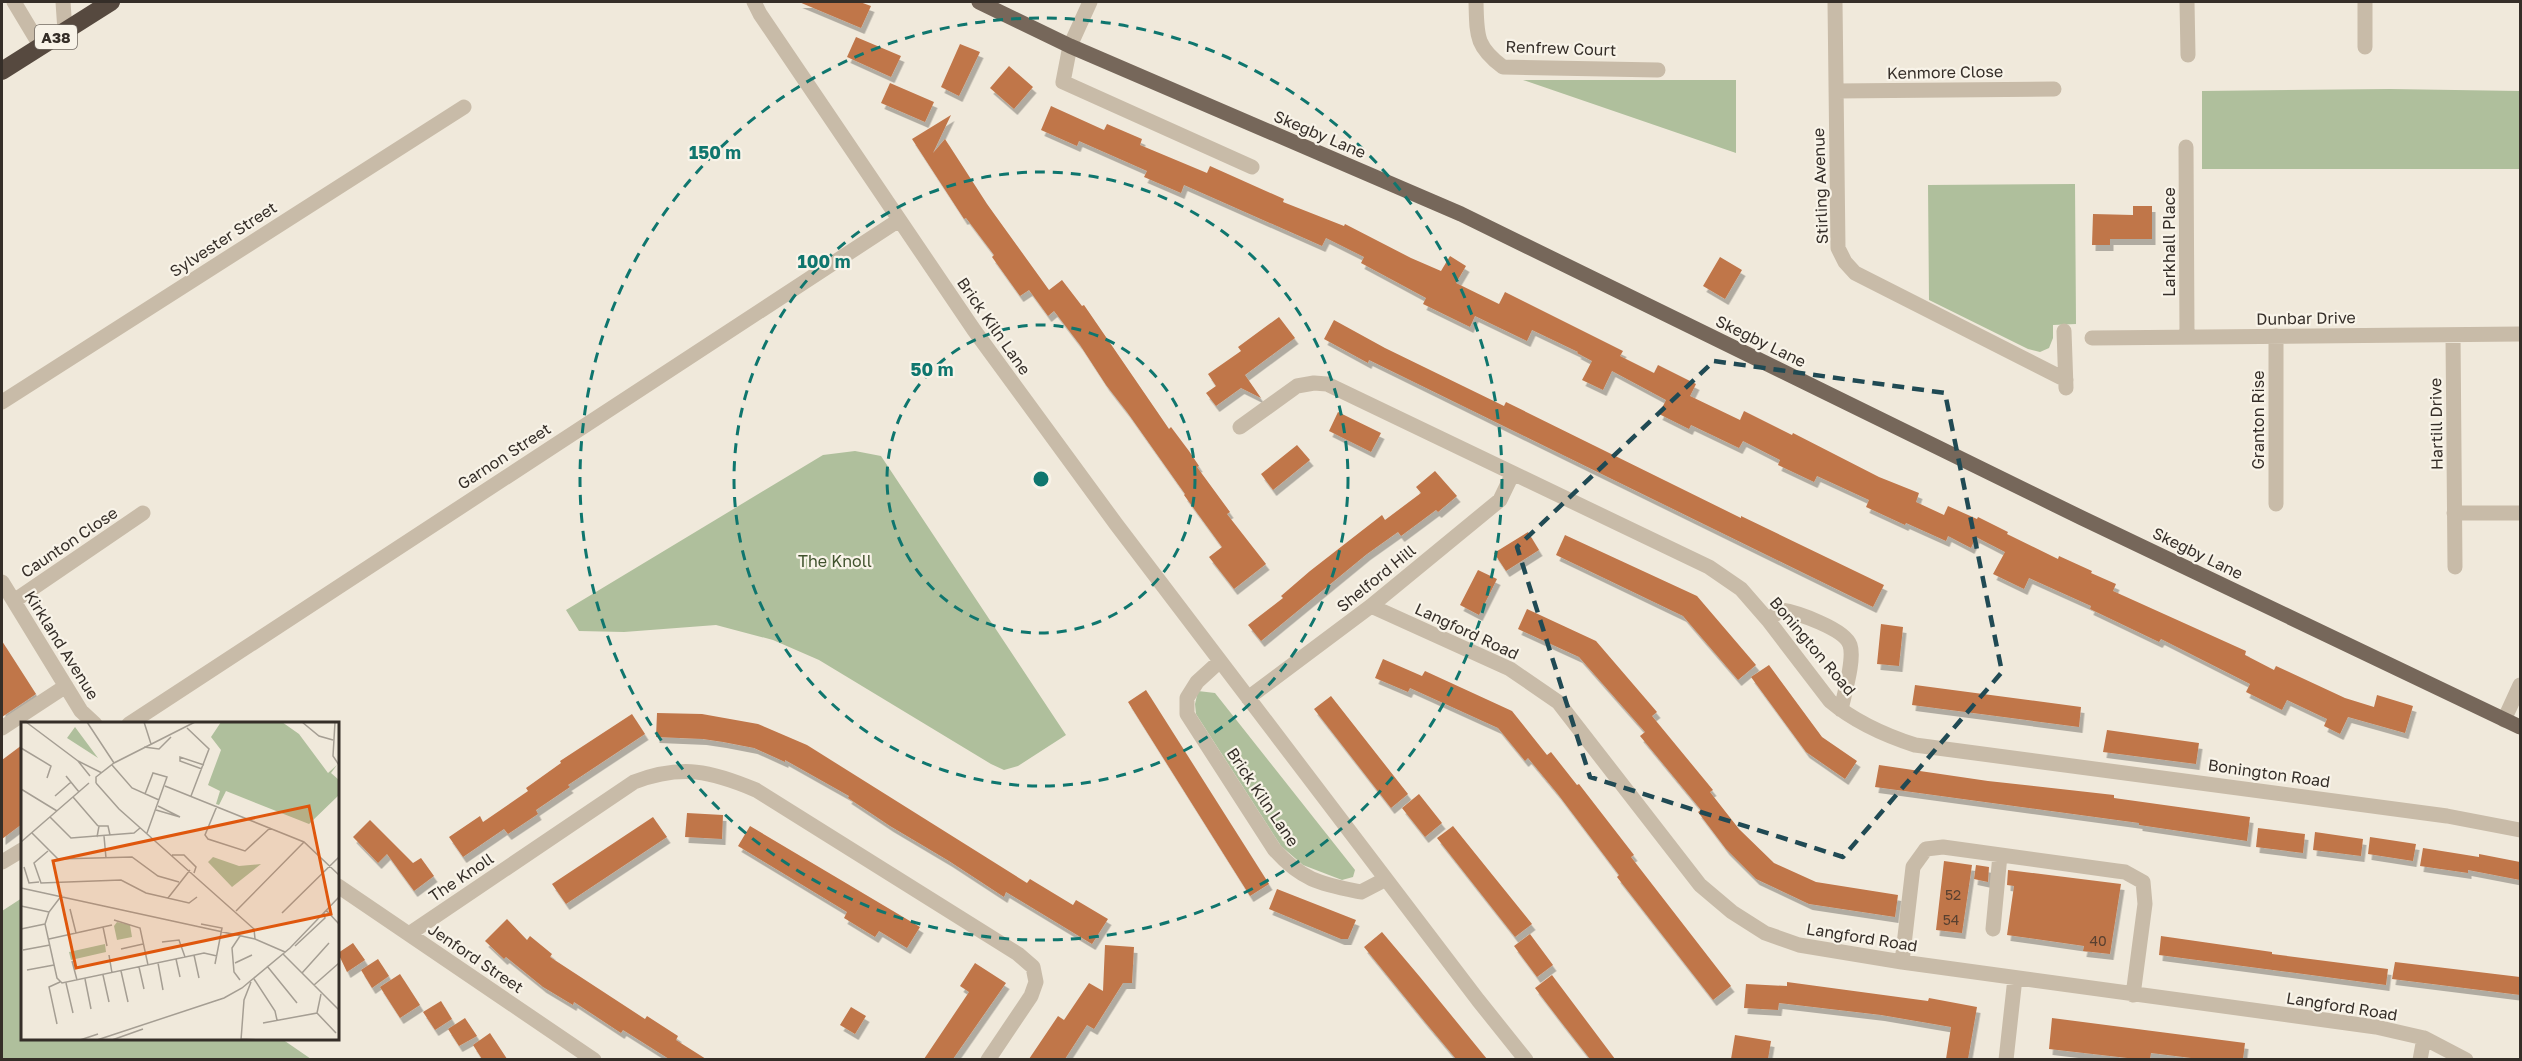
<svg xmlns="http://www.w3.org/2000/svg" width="2522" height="1061" viewBox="0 0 2522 1061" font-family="'Golos Text',sans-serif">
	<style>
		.green { fill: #afbf9c }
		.building { fill: #c0764a; filter: url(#shadow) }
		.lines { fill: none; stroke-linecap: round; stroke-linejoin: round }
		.minor { stroke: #c8bba8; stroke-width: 15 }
		.major { stroke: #76675a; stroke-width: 15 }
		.highway { stroke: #56493f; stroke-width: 18 }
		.marked { fill: none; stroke: #204a54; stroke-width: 4.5; stroke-dasharray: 12 8; stroke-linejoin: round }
		.ring { fill: none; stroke: #0f766e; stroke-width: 3; stroke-dasharray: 10 8 }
		.labels { text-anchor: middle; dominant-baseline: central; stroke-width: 4.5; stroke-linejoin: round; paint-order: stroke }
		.number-label { font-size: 14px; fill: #584030 }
		.shield { fill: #f8f3e8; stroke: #706962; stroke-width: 1.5 }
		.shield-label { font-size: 15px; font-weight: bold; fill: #352e28 }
		.street-label { font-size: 16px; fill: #352e28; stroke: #f8f3e8 }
		.park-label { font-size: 16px; fill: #40522d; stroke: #f8f3e8 }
		.inset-road { fill: none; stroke: #a59e93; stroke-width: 1.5 }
		.view { fill: #df570d; fill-opacity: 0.15; stroke: #df570d; stroke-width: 3 }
		.inset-edge { fill: none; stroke: #352e28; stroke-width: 3 }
		.centre { fill: #0f766e; stroke: #f8f3e8; stroke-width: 3 }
		.ring-label { font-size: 18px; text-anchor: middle; font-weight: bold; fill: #0f766e; stroke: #f8f3e8; stroke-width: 4.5; stroke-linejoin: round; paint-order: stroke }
	</style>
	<defs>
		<filter id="shadow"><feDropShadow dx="3.5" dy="6" stdDeviation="0" flood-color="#0004"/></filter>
	</defs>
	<rect width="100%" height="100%" fill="#f0e9db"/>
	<path class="green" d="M1523,80H1736V153Z
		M2390,89L2520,91V169H2202V91Z
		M2075,184L2076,324L2053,325V338L2049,348L2040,352L2028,349L1929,300L1928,185Z
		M855,451L881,456L1066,735L1018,766L1004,770L991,764L819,660L773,640L716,625L624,632L579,631L566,610L823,455Z
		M1198,691L1215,693L1355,870L1353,877L1342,880L1303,865L1281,846L1196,714L1195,704Z
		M22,898V1038L282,1039L311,1059H2V911Z"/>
	<path class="building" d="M799,2H860L871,6L861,28Z
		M856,37L901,56L891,77L847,57Z
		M960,44L980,52L959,96L941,87Z
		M1009,66L1033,87L1014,109L990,88Z
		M890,83L934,102L925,122L881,103Z
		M1051,106L1104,130L1107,124L1142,139L1140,145L1207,173L1210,166L1284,199L1283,202L1344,226L1345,224L1411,258L1441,271L1450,256L1466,266L1456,283L1499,304L1505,292L1623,351L1620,356L1654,373L1658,365L1696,384L1690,396L1740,420L1744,411L1792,435L1793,433L1879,477L1919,493L1916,502L1944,515L1948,506L1977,519L1978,517L2008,532L2007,534L2058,559L2059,556L2092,571L2091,573L2116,584L2113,591L2246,651L2245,655L2274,670L2276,666L2345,698L2374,707L2377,695L2413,706L2405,733L2348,717L2340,734L2324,726L2327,719L2287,700L2282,710L2246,692L2250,684L2161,639L2159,642L2090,609L2091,606L2029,578L2024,589L1993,574L2005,552L1976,537L1971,548L1948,536L1946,541L1906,523L1905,525L1866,507L1869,500L1817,476L1814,482L1778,465L1780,460L1743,441L1739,448L1691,425L1689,429L1659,414L1666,400L1612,371L1603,390L1582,380L1592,361L1577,353L1578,352L1532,330L1527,341L1475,316L1470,327L1423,304L1426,298L1361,263L1364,257L1326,238L1322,246L1184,185L1181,193L1144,177L1147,171L1079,141L1077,146L1041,130Z
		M951,115L933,153L945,139L987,204L1049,290L1062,280L1082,306L1084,305L1169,429L1171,427L1189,451L1199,466L1197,467L1230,512L1227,514L1266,564L1234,589L1209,557L1222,547L1184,495L1185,494L1127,412L1106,385L1080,345L1054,311L1048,316L1029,290L1020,296L992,257L994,255L966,218L964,219L912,139Z
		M2133,206H2152V239H2110V245H2092L2093,214L2133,215Z
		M1720,257L1742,270L1725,299L1703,286Z
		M1279,317L1295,338L1245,375L1261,398L1241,388L1216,406L1206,393L1216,386L1208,374L1241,351L1238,347Z
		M1334,320L1385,348L1504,406L1506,402L1741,518V516L1884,585L1873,607L1369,360L1368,363L1324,339Z
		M1338,412L1381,433L1371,452L1329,431Z
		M1297,445L1310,460L1273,490L1261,474Z
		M1435,471L1457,496L1438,512L1436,510L1401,536L1398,532L1367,554L1261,641L1248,625L1283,598L1281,596L1310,571L1382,515L1385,520L1421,493L1416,487Z
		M1528,532L1539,550L1506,571L1494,553Z
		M1565,535L1697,596L1756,665L1738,680L1683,616L1556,555Z
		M1478,570L1497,579L1479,615L1460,605Z
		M1527,609L1596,641L1657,712L1652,716L1713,790L1710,792L1739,829L1774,863L1816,882L1898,895L1895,917L1809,904L1756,879L1726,849L1698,812L1701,810L1640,736L1645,732L1579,657L1518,629Z
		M1881,624L1903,627L1899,666L1877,664Z
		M2,641L36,694L2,717Z
		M1383,659L1422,676L1425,671L1512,711L1547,755L1551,752L1577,785L1579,784L1634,855L1631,857L1731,986L1713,1000L1617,877L1619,875L1557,793L1528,758L1525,761L1498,728L1410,688L1408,692L1375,678Z
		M1769,665L1822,737L1857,761L1845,779L1806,752L1751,677Z
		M1915,685L2081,707L2079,727L1912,705Z
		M1146,690L1269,884L1250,896L1128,702Z
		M1331,696L1408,794L1391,808L1314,709Z
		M657,713L702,714L758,724L807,745L1027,883L1030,879L1073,905L1076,900L1108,919L1092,944L1006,892L1004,897L949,861L890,826L848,798L849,796L785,760V762L754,748L723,742L703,739L656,737Z
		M632,714L645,734L568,785L570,787L536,810L538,814L508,834L504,829L463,857L449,837L480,816L483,822L528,791L526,788L561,763L560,761Z
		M2107,730L2199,743L2196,764L2103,752Z
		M22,745V824L2,839V760Z
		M1879,765L1988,781L2114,795V798L2250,817L2247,841L2139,825V823L1875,787Z
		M1419,794L1442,823L1425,837L1402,808Z
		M687,813L723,815L722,839L685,837Z
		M653,817L667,837L566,904L552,884Z
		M370,820L413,863L421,858L434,876L414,891L387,854L378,863L353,837Z
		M750,826L920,927L907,948L879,931L875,937L844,918L847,912L738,846Z
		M1453,826L1532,924L1515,937L1437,838Z
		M2258,828L2305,834L2303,853L2256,847Z
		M2315,832L2363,839L2361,856L2313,850Z
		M2370,837L2416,844L2413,861L2368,854Z
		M2423,848L2479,857V854L2520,862V880L2468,870V873L2420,866Z
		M1944,861L1972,865L1962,933L1936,930Z
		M1976,865L1989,867L1988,882L1974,879Z
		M2008,870L2121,884L2110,954L2083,951L2084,946L2007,935L2014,886L2007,885Z
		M1277,889L1356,920L1348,939H1341L1269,909Z
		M507,919L527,940L530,936L552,954L550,957L645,1019L647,1016L678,1036L676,1040L706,1059H669L623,1030L621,1033L574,1002L573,1005L543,987L506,957L504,959L485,941Z
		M1382,932L1420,977L1487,1059H1456L1425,1022L1364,947Z
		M1530,934L1553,965L1537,977L1514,946Z
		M2161,936L2272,952V954L2388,969L2386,985L2159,955Z
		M353,943L365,960L347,972L338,953Z
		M1105,945L1134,947L1132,983H1123L1094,1029L1087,1025L1065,1059H1029L1058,1016L1064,1020L1089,983L1103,991Z
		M378,959L389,976L372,988L361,970Z
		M2395,962L2520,977V995L2392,979Z
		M975,963L1006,983L953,1059H924L969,992L960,986Z
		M400,974L420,1005L400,1018L380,987Z
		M1552,975L1615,1059H1590L1561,1022L1535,988Z
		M1787,982L1928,1001L1929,998L1977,1007L1968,1059H1946L1951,1027L1881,1015L1779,1003L1778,1010L1744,1008L1746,984L1787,986Z
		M441,1001L452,1019L435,1030L423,1012Z
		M851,1007L866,1016L855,1034L840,1025Z
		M465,1018L477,1036L459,1046L448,1029Z
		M2052,1018L2245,1043L2243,1059H2199L2151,1053L2150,1059H2136L2049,1049Z
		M490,1033L507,1059H482L473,1045Z
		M1735,1035L1771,1041L1768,1059H1731Z"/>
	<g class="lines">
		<path class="minor" d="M14,2L41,47
			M63,2L65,31
			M754,2L760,14L974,330L1116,524L1478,1000L1526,1060
			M1090,2L1070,46L1063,82L1252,167
			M1476,2C1477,35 1475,46 1503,67L1658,70
			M1835,2L1838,248L1845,262L1855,273L2066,380
			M2187,2L2188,55
			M2365,2V47
			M1836,91L2054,89
			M2186,147L2187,337
			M2064,331L2066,388
			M2453,335L2455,567
			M2092,338L2520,334
			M2,402L464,107
			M1240,427L1297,386L1314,383L1327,384L1709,567L1741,589L1768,620L1830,701C1855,722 1884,735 1915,745L2447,816L2520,830
			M2276,504V336
			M2454,513H2520
			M2,582L81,711L95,724
			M14,601L143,513
			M1371,606L1510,669L1558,702L1700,885L1732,912L1765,933L1799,945L1902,962L2376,1027L2424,1038L2466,1060
			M1768,620L1781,610C1796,612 1845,629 1850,645C1855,660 1844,694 1841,710
			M1220,661L1197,682L1187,698V714L1274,849C1302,881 1322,884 1361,892L1386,879
			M1248,698L1371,606L1500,500L1513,473
			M2504,720L2520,685
			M129,724L899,220
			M2,728L66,686
			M2,862L22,850
			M338,886L594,1060
			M1993,929L2000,855
			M409,934L634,782C682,764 711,771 756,790L1018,954L1033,967L1036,982L1031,996L988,1060
			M1902,962L1913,867L1926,849L1943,847L2117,871L2125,872L2143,882L2145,904L2133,995
			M2006,1060L2015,978
			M2420,1060L2424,1038"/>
		<path class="major" d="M979,2L1070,46L1461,214L2082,518L2520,727"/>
		<path class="highway" d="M2,71L111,2"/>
	</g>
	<path class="marked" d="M1714,361L1945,393L2002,672L1843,857L1590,777L1517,547Z"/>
	<g class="ring">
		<circle cx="1041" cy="479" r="154"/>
		<circle cx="1041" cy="479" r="307"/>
		<circle cx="1041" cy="479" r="461"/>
	</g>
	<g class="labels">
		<g class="number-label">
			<text x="1953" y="894">52</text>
			<text x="1951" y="919">54</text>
			<text x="2098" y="940">40</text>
		</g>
		<rect class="shield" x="35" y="25" width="42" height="24" rx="4.5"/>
		<g class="shield-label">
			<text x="56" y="37">A38</text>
		</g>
		<g class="street-label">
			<text transform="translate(1561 48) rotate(2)">Renfrew Court</text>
			<text transform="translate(1945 72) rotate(-1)">Kenmore Close</text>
			<text transform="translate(1320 134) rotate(23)">Skegby Lane</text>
			<text transform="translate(1820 186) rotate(-92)">Stirling Avenue</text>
			<text transform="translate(223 239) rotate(-33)">Sylvester Street</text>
			<text transform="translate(2169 242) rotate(-90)">Larkhall Place</text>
			<text transform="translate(2306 318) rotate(-1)">Dunbar Drive</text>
			<text transform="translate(994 326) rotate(55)">Brick Kiln Lane</text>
			<text transform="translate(1761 341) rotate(26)">Skegby Lane</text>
			<text transform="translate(2258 420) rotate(-90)">Granton Rise</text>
			<text transform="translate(2436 424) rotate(-91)">Hartill Drive</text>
			<text transform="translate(504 456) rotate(-33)">Garnon Street</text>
			<text transform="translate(69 542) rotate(-34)">Caunton Close</text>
			<text transform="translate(2198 553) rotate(26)">Skegby Lane</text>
			<text transform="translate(1376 578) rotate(-39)">Shelford Hill</text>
			<text transform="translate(1467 631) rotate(25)">Langford Road</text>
			<text transform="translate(62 645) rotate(58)">Kirkland Avenue</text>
			<text transform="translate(1813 646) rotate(50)">Bonington Road</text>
			<text transform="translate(2269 773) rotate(8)">Bonington Road</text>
			<text transform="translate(1263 797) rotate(56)">Brick Kiln Lane</text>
			<text transform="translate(461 877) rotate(-34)">The Knoll</text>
			<text transform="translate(1862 937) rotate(9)">Langford Road</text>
			<text transform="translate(476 958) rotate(34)">Jenford Street</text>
			<text transform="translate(2342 1006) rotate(9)">Langford Road</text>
		</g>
		<g class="park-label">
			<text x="835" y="561">The Knoll</text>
		</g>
	</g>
	<g transform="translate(21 722)">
		<rect width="318" height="318" fill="#f0e9db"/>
		<path d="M200,0H261L278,12L307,51L316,43L310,51L318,58V73L288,102L205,69L198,83L195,82L199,69L187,63L200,28L190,15ZM54,5L77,36L46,16ZM192,135L218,144L240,142L211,165L187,140ZM96,200L109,203L111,215L96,218L93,204ZM84,222L85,230L50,238L48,230Z" fill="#afbf9c"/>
		<path class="inset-road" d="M5,0L57,39L69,54M66,0L93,41M123,0L130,22M281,0L298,14L312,18M314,0L312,34L318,43M166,6L188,27L170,74M123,25L138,27L150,15M0,26L30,44L26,56M57,39L81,51M91,43L111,66L138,78M181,47L159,39V35L183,43M45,54L58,70M75,61L98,87L233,207L234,217M75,61V55L93,41L174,0M144,64L283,120L318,153M0,67L36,89M124,72L132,51L146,55L126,111M34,74L50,60M52,75L77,104M196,84L184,113L187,117L224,129L249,106M135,88L159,95L137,84M29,95L50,116L113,111L119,106M11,111L37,137L111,135L137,154L158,160M83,114L85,136M76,115L78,104H87L89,113M0,120L68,61M27,129L13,141L20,161L100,158L125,171L168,181L176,175M151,133H163L175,145L173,151M3,145L8,161L18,160M0,166L234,217L264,230M41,173L28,190L24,202L36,256L41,261L183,231L196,234M147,176L169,148M0,184L28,190M49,187L55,211M305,188L318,202M215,189L283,120M261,191L318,135M93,198L119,206L127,243M180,202L201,206L194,242M82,205L86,224M0,207L24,202M28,217L91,203M141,220L158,218L164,235M274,224L304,196L303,191M100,227L122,222M2,228L29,223M262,232L318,288M88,233L91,251M173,233L178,256M155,237L159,255M51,239L56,258M137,241L142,268M214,241L231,233M246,244L276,281M118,245L123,267M6,248L33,243M100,249L107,280M281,251L308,221M82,253L88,280M64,257L70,287M233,257L254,289L256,298M219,258L213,250L211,226L219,214M45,261L52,291M293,263L318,241M296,291L315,311M242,301L296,291L300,272M36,302L28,265L39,260M220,317L239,318M59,318L77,312M76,318L203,276L221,266L269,226L318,175M91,318L122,307M220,318L223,278L230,260"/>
		<path class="view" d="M288,84L310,192L55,246L32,139Z"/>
		<rect width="318" height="318" class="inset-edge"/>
	</g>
	<circle cx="1041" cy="479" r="9" class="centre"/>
	<g class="ring-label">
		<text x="715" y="159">150 m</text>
		<text x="824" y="268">100 m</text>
		<text x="932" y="376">50 m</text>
	</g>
	<rect width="2522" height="1061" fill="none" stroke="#352e28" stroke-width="6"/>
</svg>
